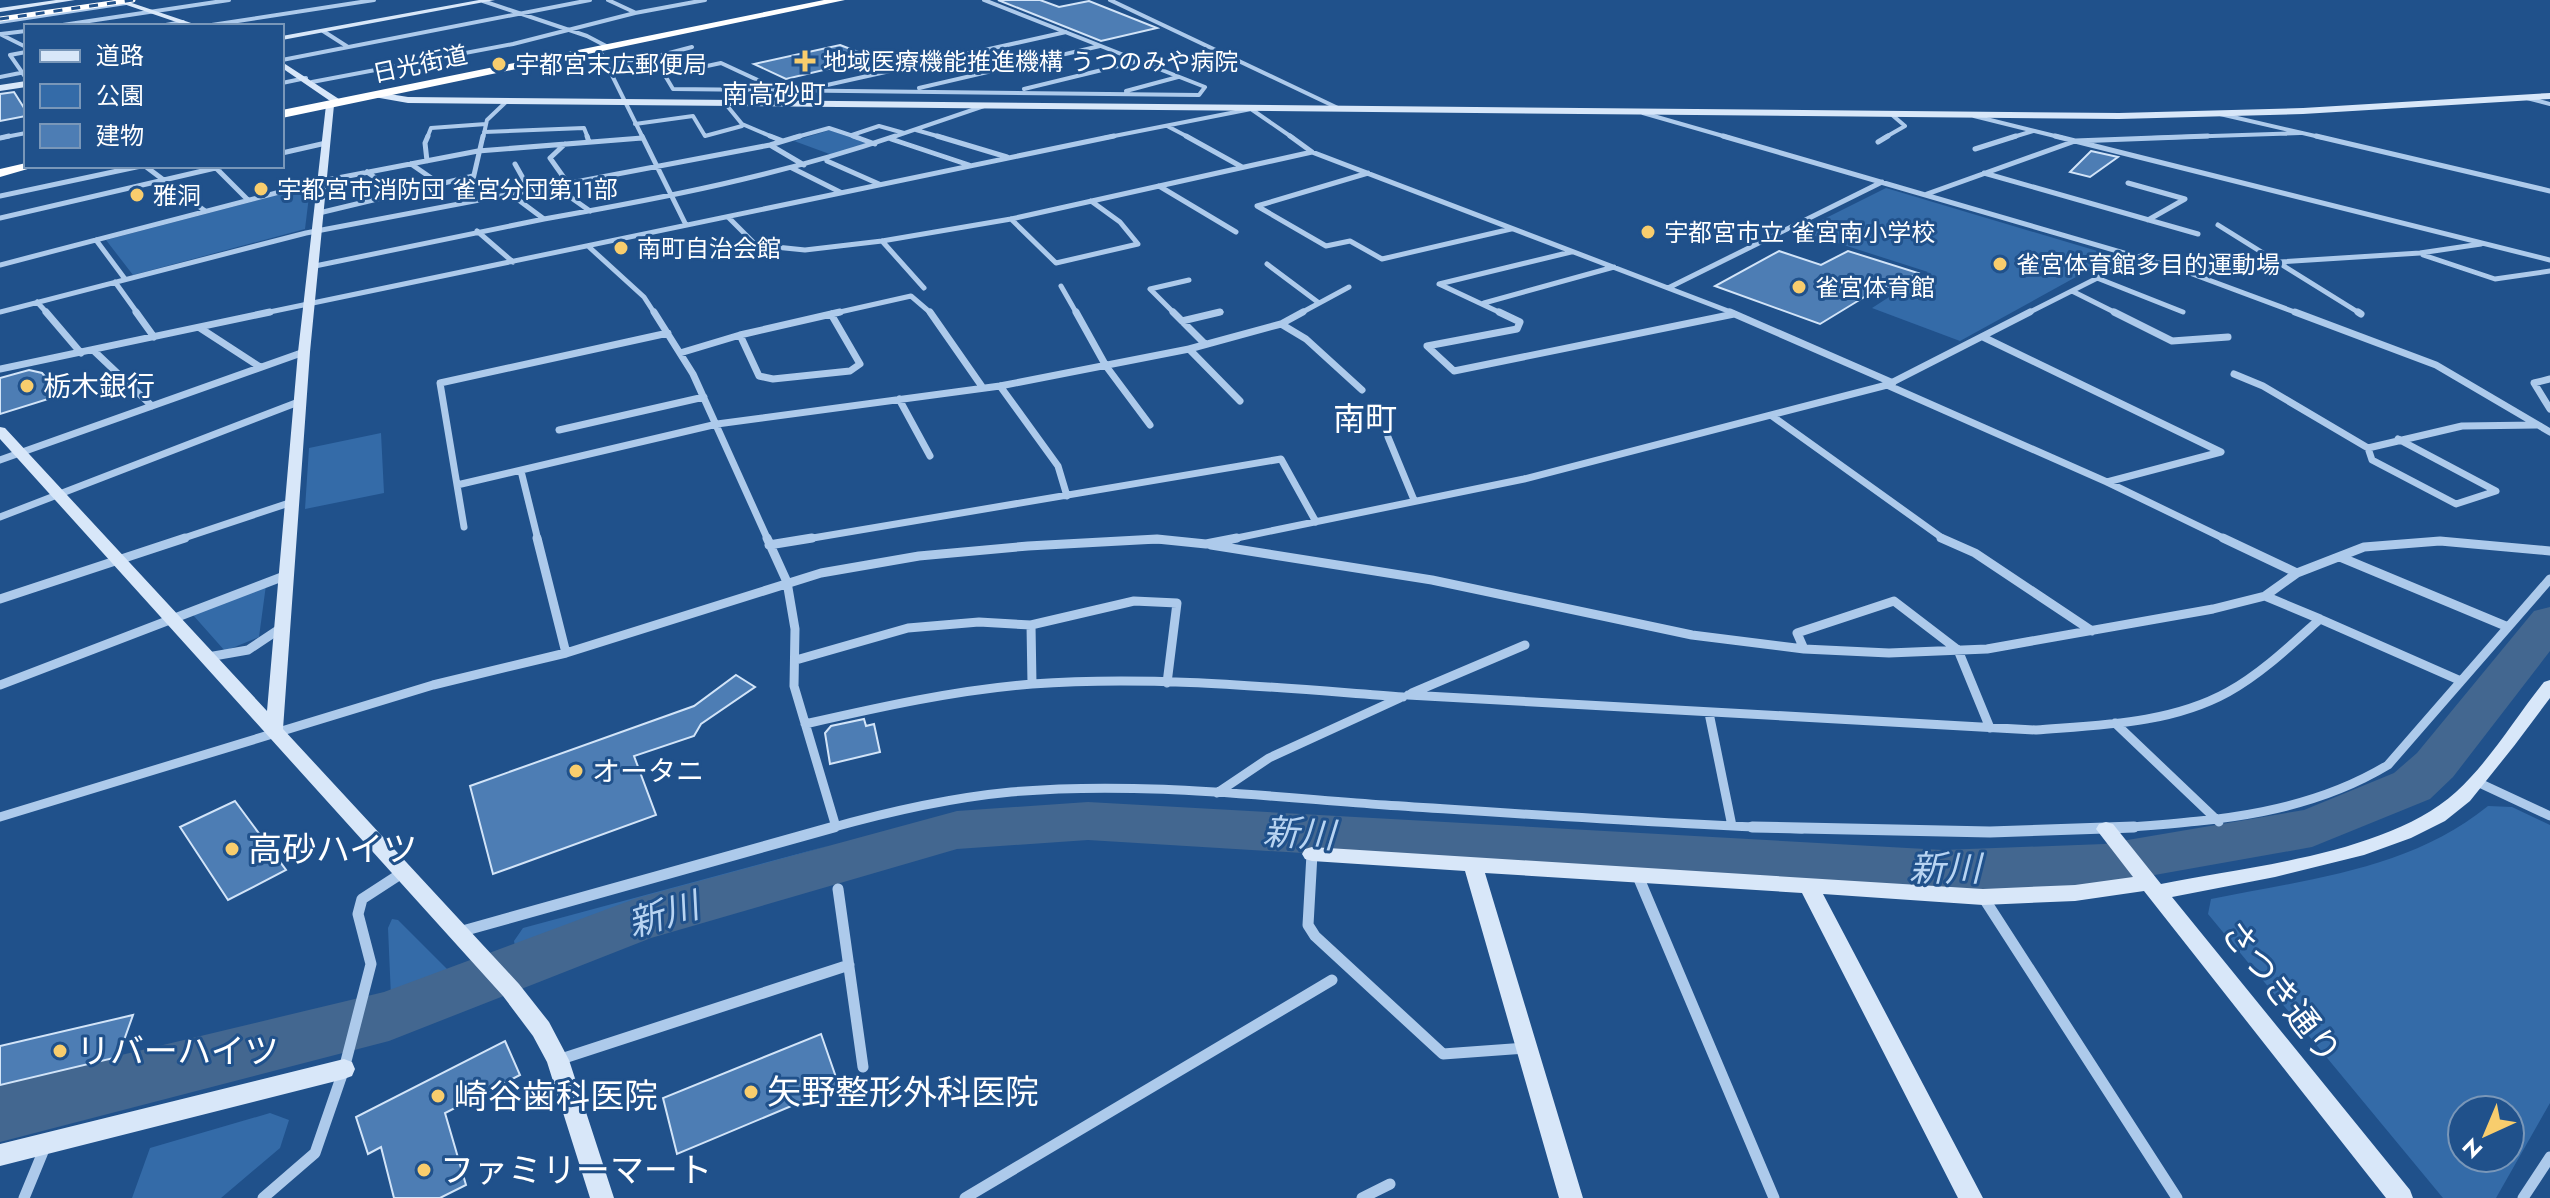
<svg xmlns="http://www.w3.org/2000/svg" width="2550" height="1198" viewBox="0 0 2550 1198" font-family="Jost,'Noto Sans JP',sans-serif">
	<style>
		.green { fill: #346ba8; fill-rule: evenodd }
		.lines { fill: none; stroke-linecap: round; stroke-linejoin: round }
		.river { fill: #436790; fill-rule: evenodd }
		.building { fill: #4d7db4; stroke: #d2e4f8; stroke-width: 2 }
		.street-far4 { stroke: #adcaeb; stroke-width: 4 }
		.street-far3 { stroke: #adcaeb; stroke-width: 5 }
		.street-far2 { stroke: #adcaeb; stroke-width: 7 }
		.street-far1 { stroke: #adcaeb; stroke-width: 9 }
		.street { stroke: #adcaeb; stroke-width: 11 }
		.secondary { fill: #d8e7f9; fill-rule: evenodd }
		.highway { fill: #fff; fill-rule: evenodd }
		.rail-casing { stroke: #fff; stroke-width: 5 }
		.rail { stroke: #20518b; stroke-width: 3; stroke-dasharray: 9; stroke-linecap: butt }
		.poi-dot { fill: #f8cd6d; stroke: #20518b; stroke-width: 3 }
		.labels { text-anchor: middle; dominant-baseline: central; stroke-width: 6; stroke-linejoin: round; paint-order: stroke }
		.far-poi-label { font-size: 24px; fill: #fff; stroke: #20518b; text-anchor: start }
		.far-street-label { font-size: 24px; fill: #fff; stroke: #20518b }
		.far-quarter-label { font-size: 26px; fill: #fff; stroke: #20518b }
		.poi-label { font-size: 28px; fill: #fff; stroke: #20518b; text-anchor: start }
		.quarter-label { font-size: 32px; fill: #fff; stroke: #20518b }
		.near-poi-label { font-size: 34px; fill: #fff; stroke: #20518b; text-anchor: start }
		.near-street-label { font-size: 34px; fill: #fff; stroke: #20518b }
		.near-water-label { font-size: 36px; font-style: italic; fill: #b8d4f2; stroke: #20518b }
	</style>
	<rect width="100%" height="100%" fill="#20518b"/>
	<path class="green" d="M830,130L869,144L835,156L794,141Z
		M305,188H310L305,229L133,275L106,240Z
		M1886,188L2114,256L1960,341L1872,308L1928,272L1800,231Z
		M381,433L384,493L305,509L309,448Z
		M266,585L259,637L225,651L193,615Z
		M2488,806L2512,807L2550,825V1103L2496,1198H2443L2208,914L2211,899C2308,879 2409,870 2488,806ZM2462,1110H2510V1158H2462Z
		M831,845L665,893L515,946L514,941L523,928Z
		M392,919L398,920L452,974L391,997L388,928Z
		M270,1113L289,1120L280,1148L221,1198H132L150,1148Z"/>
	<g class="lines">
		<path class="river" d="M2550,607V651L2453,777L2430,799L2312,847L2104,884L1943,892L1088,840L957,849L651,938L389,1041L0,1142V1084L384,992L637,898L957,811L1088,802L1943,850L2104,844L2304,810L2394,773L2417,753L2534,611Z"/>
	</g>
	<path class="building" d="M998,0H1040L1059,7L1089,1L1157,28L1101,41Z
		M840,45L874,58L786,79L754,64Z
		M14,92L26,111V116L0,121V94Z
		M2091,151L2118,157L2090,177L2070,172Z
		M1779,251L1821,265L1848,251L1918,273L1893,288L1884,285L1820,324L1715,286Z
		M29,370L42,373L61,395L0,414V378Z
		M736,675L755,687L701,724L694,736L634,756L656,815L493,874L470,786L694,706Z
		M864,719L866,726L874,724L880,752L830,764L825,733L831,726Z
		M235,801L286,870L228,900L180,827Z
		M133,1015L118,1057L0,1085V1046Z
		M821,1034L839,1086L677,1154L663,1098Z
		M505,1041L520,1075L445,1113L466,1185L440,1198H394L381,1147L368,1154L356,1117Z"/>
	<g class="lines">
		<path class="street-far4" d="M608,0L634,12
			M1110,0L1340,109
			M483,1L587,36L608,47
			M0,22L126,3
			M56,26L229,0
			M160,26L183,22
			M205,26L374,0
			M323,31L348,47
			M0,34L26,47
			M1,34L26,31
			M599,49L643,138
			M26,52L10,55L26,78
			M654,57L692,47
			M282,60L590,0
			M605,64L654,57L673,89L1199,95L1205,87L984,0
			M665,75L721,63L777,89
			M0,77L25,72
			M312,82L513,44L635,13L705,0
			M282,83L306,78
			M818,87L1066,32
			M919,88L1100,46
			M1024,89L1139,61
			M1126,91L1178,77
			M2527,98L2550,104
			M724,102L742,124L775,138
			M1643,113L1730,138
			M2220,114L2324,138
			M1974,116L2063,138
			M635,124L693,116L705,136L742,126
			M1169,127L1190,138
			M916,130L944,138
			M484,132L584,128L588,138
			M852,135L879,126L904,133
			M0,138L26,133
			M427,138L431,128L486,124
			M483,138L487,120L507,101
			M638,138H642
			M793,138L829,128L859,138
			M890,138L984,106
			M1104,138L1251,109L1293,138
			M1884,138L1905,126L1891,114
			M2010,138L2033,131
			M2151,138L2300,133"/>
		<path class="street-far3" d="M587,136L589,142
			M642,136L686,225
			M770,136L783,141
			M853,136L875,144
			M937,136L1007,157
			M1186,136L1242,167
			M1290,136L1312,152L1736,314
			M1723,136L2179,269L2300,314
			M2055,136L2550,260
			M2316,136L2550,191
			M0,138L9,136
			M891,139L969,165
			M1878,142L1888,136
			M565,144L550,158L567,182
			M770,145L804,165
			M1975,149L2016,136
			M282,153L326,143
			M427,161L425,143L428,136
			M827,161L879,184
			M411,164L440,184
			M515,164L529,189
			M145,166L205,211
			M216,168L248,200
			M792,168L840,192
			M367,172L399,194
			M1368,173L1257,206L1326,246L1350,241L1382,259L1511,229
			M1984,173L2198,234
			M2128,183L2185,199L2148,220
			M553,185L590,211
			M1159,186L1236,232
			M509,193L544,219C663,198 781,175 895,136
			M1927,194L2075,141L2208,136
			M0,196L141,166
			M468,201L483,136
			M319,213L473,176
			M728,217L756,245L805,250L882,241L1011,219L1312,152
			M0,218L224,166
			M1011,219L1056,263L1138,244L1120,222L1091,201
			M2218,225L2361,314
			M477,231L513,262
			M96,240L125,279
			M882,241L924,288
			M588,246L644,297L655,314
			M2423,255L2495,279L2550,271
			M1267,264L1319,303
			M0,265L322,181L478,151L642,138
			M315,266L544,219
			M2184,268L2420,253L2481,244
			M2097,278L2183,312
			M115,282L138,314
			M1061,286L1077,314
			M1668,288L1882,182
			M2072,291L2118,314
			M37,302L48,314
			M1484,303L1614,267
			M0,312L306,233L770,145L800,136
			M260,314L1114,136
			M831,314L911,296L932,314
			M1175,314L1150,289L1189,280
			M1211,314L1221,312
			M1299,314L1349,287
			M1503,314L1439,284L1571,252
			M2026,314L2141,256"/>
		<path class="street-far2" d="M46,312L81,353
			M136,312L154,337
			M654,312L693,374L768,540
			M930,312L983,388
			M1076,312L1106,366L1150,425
			M1173,312L1205,344
			M1499,312L1520,322L1517,329L1427,346L1454,371L1734,314
			M1730,312L1893,383
			M2114,312L2172,341L2228,337
			M2295,312L2436,365L2550,432
			M2358,312L2361,314
			M1182,321L1220,312
			M1281,324L1306,339L1362,390
			M200,328L260,367
			M668,333L440,383L457,485L717,424L1000,386L1189,349L1281,324L1303,312
			M740,335L759,376L773,379L850,371L860,364L831,314
			M1983,337L2221,452L2107,482
			M1189,349L1240,401
			M93,350L152,406
			M680,353L740,335L840,312
			M0,369L270,312
			M2234,374L2263,386L2368,448L2462,426L2537,425
			M2550,379L2534,383L2550,409
			M1887,385L2107,482L2227,540
			M1000,386L1058,466L1067,496
			M899,399L930,456
			M1772,416L1945,540
			M559,430L704,397
			M1388,437L1414,500
			M2368,448L2372,460L2456,504L2496,491L2398,439
			M0,460L304,352
			M521,471L538,540
			M457,485L464,527
			M0,517L301,401
			M178,540L292,502
			M801,540L1281,459L1316,522
			M1144,540H1164
			M1227,540L1524,479L1887,385L2030,312"/>
		<path class="street-far1" d="M537,538L566,653
			M767,538L787,582L795,629L794,686L836,827
			M1941,538L1975,553L2092,631
			M2223,538L2297,573
			M769,545L812,538
			M1211,545L1432,580L1692,635L1804,649L1889,653L1987,649L2213,609L2265,596L2297,573L2364,547L2440,541L2550,551
			M2340,557L2508,627
			M2265,596L2320,619
			M0,599L185,538
			M1804,649L1797,633L1894,601L1958,650L1990,728
			M208,657L248,650L281,628
			M796,660L908,628L979,622L1031,625
			M1032,684L1031,625L1134,601L1177,603L1167,683
			M0,685L287,575
			M1412,693L1525,645
			M1408,695L2036,730C2100,725 2170,724 2228,692C2262,673 2291,645 2320,619L2461,681
			M1709,713L1732,826
			M2115,723L2219,822
			M805,724C880,707 956,690 1032,684C1156,675 1280,688 1403,697
			M2475,781L2550,816
			M1217,793L1269,758L1400,698
			M0,817L433,685L566,653L821,573L919,556L1028,546L1157,539L1206,544L1237,538
			M827,829C887,812 948,798 1011,792C1135,781 1261,796 1385,805C1524,814 1663,824 1802,829
			M2108,829C2206,821 2302,817 2388,765L2550,579"/>
		<path class="street" d="M1752,827L1990,832L2134,827
			M1312,854L1308,925L1315,936L1443,1054L1526,1048
			M1637,874L1774,1198
			M838,889L863,1067
			M1983,897L2177,1198
			M459,932L834,827
			M558,1060L849,965
			M24,1198L45,1147
			M263,1198L315,1153L344,1069L371,964L358,914L362,899L402,873
			M965,1198L1332,980
			M1362,1198L1390,1184
			M2523,1198L2550,1157"/>
		<path class="secondary" d="M56,0H75L0,12V8Z
			M112,0H123L200,26H188Z
			M479,0H495L282,40V36Z
			M282,62L342,101V105H336L282,68Z
			M26,81V87L0,91V85Z
			M377,92L408,97L2119,113L2303,108L2550,93V99L2303,114L2119,119L408,103L374,97V93Z
			M330,102L334,105L310,352L283,729L519,984L549,1022L569,1060L614,1198H590L547,1062L533,1036L503,996L0,439V427L5,428L267,711L298,352L326,105Z
			M2550,680V698L2514,746L2470,801L2445,821L2411,838L2364,855L2275,877L2172,897L2410,1190L2413,1198H2386L2144,891L2075,901L1983,905L1823,894L1983,1198H1958L1802,893L1485,873L1583,1198H1559L1465,871L1312,861L1305,859L1302,854L1305,849L1312,847L1983,889L2075,885L2133,877L2096,829L2099,824L2106,822L2113,824L2161,884C2250,866 2387,854 2456,792C2490,761 2515,718 2544,682Z
			M344,1059L352,1062L355,1069L352,1076L344,1079L0,1166V1144Z"/>
		<path class="highway" d="M824,0H845L282,118V110Z
			M26,163V166H38L0,177V169Z"/>
		<defs>
			<path id="rail" d="M0,19L133,0"/>
		</defs>
		<use href="#rail" class="rail-casing"/>
		<use href="#rail" class="rail"/>
	</g>
	<g class="poi-dot">
		<path d="M801 49h8v8h8v8h-8v8h-8v-8h-8v-8h8z"/>
		<circle cx="499" cy="64" r="8"/>
		<circle cx="261" cy="189" r="8"/>
		<circle cx="137" cy="195" r="8"/>
		<circle cx="1648" cy="232" r="8"/>
		<circle cx="621" cy="248" r="8"/>
		<circle cx="2000" cy="264" r="8"/>
		<circle cx="1799" cy="287" r="8"/>
		<circle cx="27" cy="386" r="8"/>
		<circle cx="576" cy="771" r="8"/>
		<circle cx="232" cy="849" r="8"/>
		<circle cx="60" cy="1051" r="8"/>
		<circle cx="751" cy="1092" r="8"/>
		<circle cx="438" cy="1096" r="8"/>
		<circle cx="424" cy="1170" r="8"/>
	</g>
	<g class="labels">
		<g class="far-poi-label">
			<text x="823" y="61">地域医療機能推進機構 うつのみや病院</text>
			<text x="515" y="64">宇都宮末広郵便局</text>
			<text x="277" y="189">宇都宮市消防団 雀宮分団第11部</text>
			<text x="153" y="195">雅洞</text>
			<text x="1664" y="232">宇都宮市立 雀宮南小学校</text>
			<text x="637" y="248">南町自治会館</text>
			<text x="2016" y="264">雀宮体育館多目的運動場</text>
			<text x="1815" y="287">雀宮体育館</text>
		</g>
		<g class="far-street-label">
			<text transform="translate(420 64) rotate(-12)">日光街道</text>
		</g>
		<g class="far-quarter-label">
			<text x="774" y="94">南高砂町</text>
		</g>
		<g class="poi-label">
			<text x="43" y="386">栃木銀行</text>
			<text x="592" y="771">オータニ</text>
		</g>
		<g class="quarter-label">
			<text x="1365" y="419">南町</text>
		</g>
		<g class="near-poi-label">
			<text x="248" y="849">高砂ハイツ</text>
			<text x="76" y="1051">リバーハイツ</text>
			<text x="767" y="1092">矢野整形外科医院</text>
			<text x="454" y="1096">崎谷歯科医院</text>
			<text x="440" y="1170">ファミリーマート</text>
		</g>
		<g class="near-street-label">
			<text transform="translate(2281 992) rotate(52)">さつき通り</text>
		</g>
		<g class="near-water-label">
			<text transform="translate(1299 833) rotate(3)">新川</text>
			<text x="1945" y="868">新川</text>
			<text transform="translate(663 914) rotate(-17)">新川</text>
		</g>
	</g>
	<rect x="24" y="24" width="260" height="144" fill="#20518b" stroke="#7997b9" stroke-width="2"/>
	<rect x="40" y="50" width="40" height="12" fill="#d8e7f9" stroke="#7997b9" stroke-width="2"/>
	<text x="96" y="64" font-size="24" fill="#ffffff">道路</text>
	<rect x="40" y="84" width="40" height="24" fill="#346ba8" stroke="#7997b9" stroke-width="2"/>
	<text x="96" y="104" font-size="24" fill="#ffffff">公園</text>
	<rect x="40" y="124" width="40" height="24" fill="#4d7db4" stroke="#7997b9" stroke-width="2"/>
	<text x="96" y="144" font-size="24" fill="#ffffff">建物</text>
	<g transform="translate(2486 1134) rotate(224)"><circle r="38" fill="#20518b" stroke="#7997b9" stroke-width="2"/>
	<path d="M0-6L14 30L0 20L-14 30Z" fill="#f8cd6d"/>
	<text y="-12" font-size="22" font-weight="bold" text-anchor="middle" fill="#ffffff">N</text>
	</g>
</svg>
